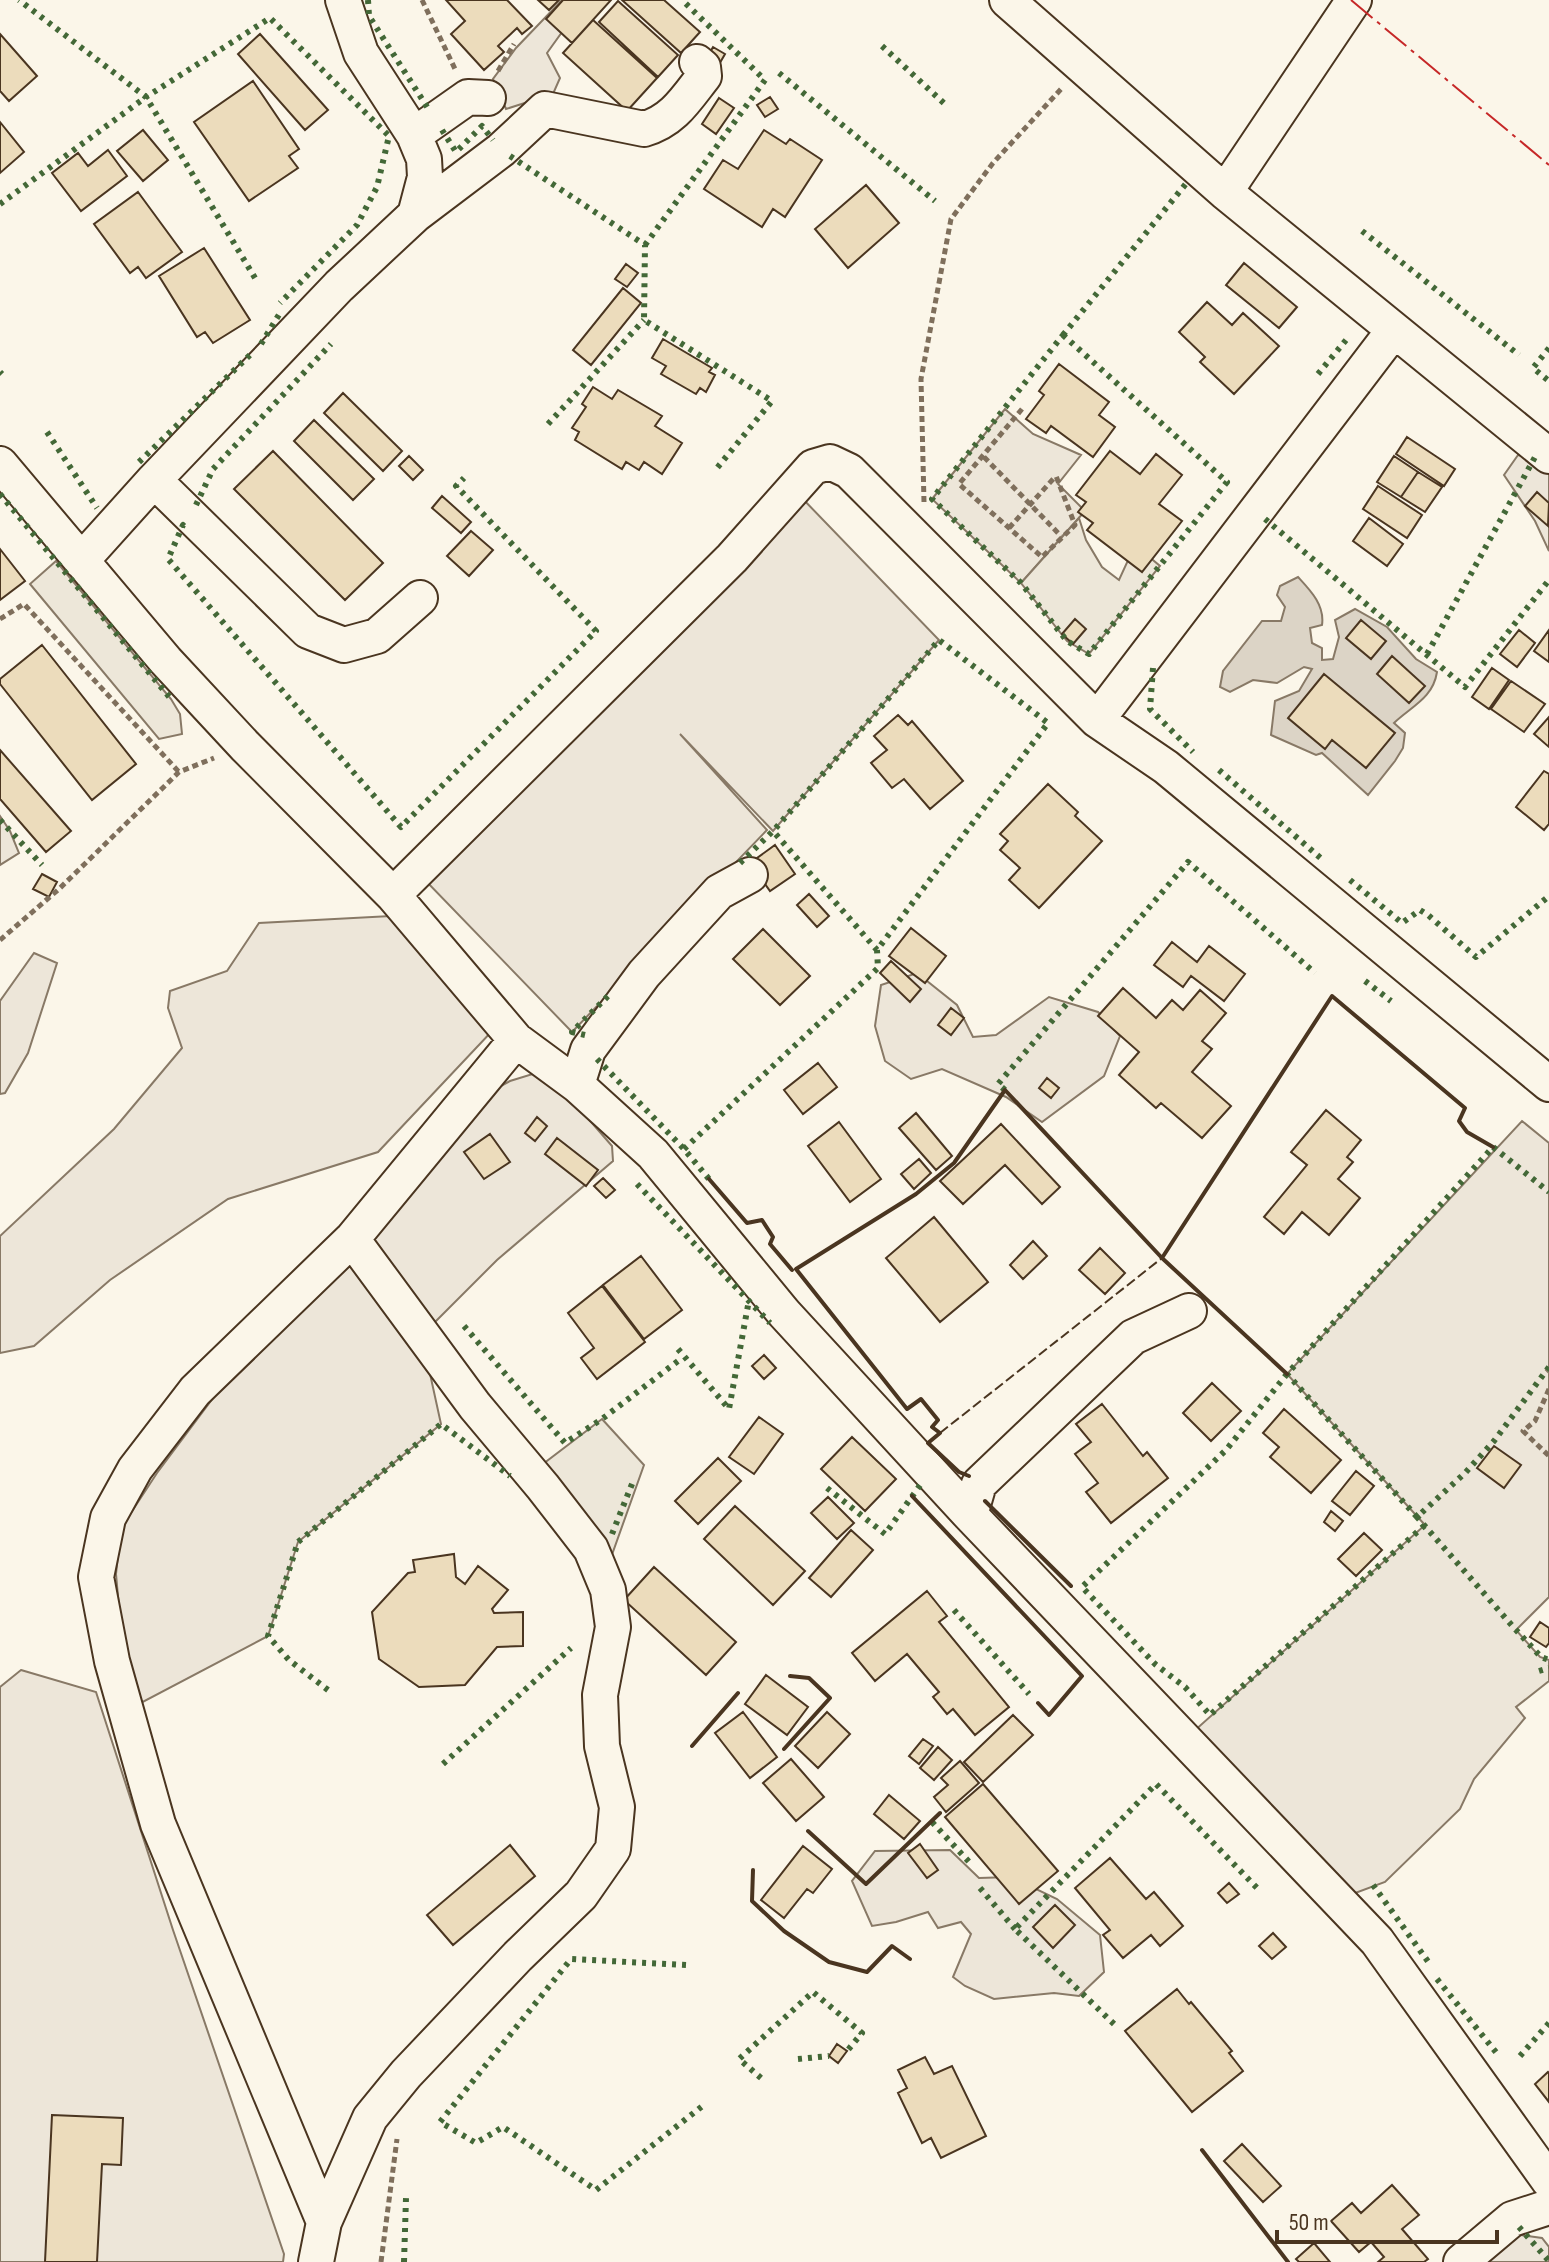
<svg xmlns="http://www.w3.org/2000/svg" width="1549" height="2262" viewBox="0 0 1549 2262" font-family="'Sofia Sans Condensed',sans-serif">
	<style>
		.green { fill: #ede6d9; stroke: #887966; stroke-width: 2 }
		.parking { fill: #ede7d9; stroke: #887966; stroke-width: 2 }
		.water { fill: #dcd4c6; stroke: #887966; stroke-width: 2 }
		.building { fill: #ecdcbc; stroke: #4a3520; stroke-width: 2 }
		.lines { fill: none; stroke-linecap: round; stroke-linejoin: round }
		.minor-casing { stroke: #4a3520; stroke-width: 38 }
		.path { stroke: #7f6f5c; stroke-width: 5; stroke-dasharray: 6 4; stroke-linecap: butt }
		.minor { stroke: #fbf6e9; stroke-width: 34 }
		.hedge { stroke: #436837; stroke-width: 6; stroke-dasharray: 4 6; stroke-linecap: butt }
		.fence { stroke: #4a3520; stroke-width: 2; stroke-dasharray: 10 4; stroke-linecap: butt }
		.wall { stroke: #4a3520; stroke-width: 4 }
		.power { stroke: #c62828; stroke-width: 2; stroke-dasharray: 28 6 4 6; stroke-linecap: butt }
	</style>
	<rect width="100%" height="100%" fill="#fbf6e9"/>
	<path class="green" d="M562,0H585L547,53L560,78L553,94L506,109L493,79L516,48Z
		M1005,409L1033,434L1081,455L1058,484L1085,511L1021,583L932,499Z
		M1518,455L1549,461V551L1535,521L1504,475Z
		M800,496L939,640L773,831L680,734L767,830L572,1032L423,878Z
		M0,816L10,831L19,853L0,865Z
		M391,916L494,1029L378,1152L228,1199L110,1280L34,1346L0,1353V1236L114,1129L182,1048L168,1008L170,991L227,971L259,923Z
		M34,953L57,963L28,1053L5,1093L0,1094V1001Z
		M917,973L957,1005L973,1037L996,1035L1049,997L1098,1012L1120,1036L1104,1076L1042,1122L1006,1097L942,1069L911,1079L885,1061L875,1026L881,985Z
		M539,1072L559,1085L612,1146L613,1161L497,1260L435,1322L427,1360L441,1424L298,1542L268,1636L137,1705L121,1630L116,1574L121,1528L157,1473L246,1354L488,1093L510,1081Z
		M1522,1121L1549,1143V1367L1546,1370L1549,1373V1597L1516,1630L1540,1657L1549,1660V1681L1516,1707L1525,1718L1474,1779L1460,1809L1385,1882L1331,1902L1184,1740L1425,1525L1287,1374Z
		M21,1670L96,1692L173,1930L284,2254L283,2262H0V1687Z
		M950,1850L979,1878L1011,1877L1057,1899L1100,1935L1104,1972L1079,1996L1054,1993L994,1999L965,1986L953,1977L971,1934L961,1922L938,1928L928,1912L896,1922L872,1926L852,1881L875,1851Z
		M1513,2234L1542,2238L1549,2247V2262H1478Z"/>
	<path class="parking" d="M1079,518L1086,540L1102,567L1119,580L1135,545L1160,566L1089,654L1067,641L1021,583Z
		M56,561L171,699L180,714L182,734L159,739L30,584Z
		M602,1419L644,1465L609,1563L543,1464Z"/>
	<path class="water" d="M1298,577C1310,590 1325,605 1322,625L1310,628L1312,643L1322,648V660L1333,659L1339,637L1335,620L1355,609L1387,627L1416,659L1437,672C1433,698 1412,706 1394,723L1405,733L1403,748L1395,761L1368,795L1322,753L1316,755L1271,735L1275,701L1299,691L1312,669L1304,667L1277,683L1253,680L1230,692L1220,687L1223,671L1262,621H1281L1285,607L1277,595L1280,586Z"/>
	<path class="building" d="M446,0H507L532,26L522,34L517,28L498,46L504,52L484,70L451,34L465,21Z
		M538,0H559L549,10Z
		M563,0H611L572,43L546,19Z
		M622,0H664L700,32L681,53Z
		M618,1L678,55L658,77L599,22Z
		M593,20L657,78L627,111L563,53Z
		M0,34L37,76L9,101L0,91Z
		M260,34L328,110L305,130L238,54Z
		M713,47L725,54L717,68L705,61Z
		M253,81L299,149L289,156L298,168L249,201L194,122Z
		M770,97L778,109L765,117L757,105Z
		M719,98L734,108L716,134L702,124Z
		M0,122L24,152L0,173Z
		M143,130L168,160L143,181L117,151Z
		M764,130L786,144L790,139L822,160L785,217L773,209L762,227L704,189L723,160L738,169Z
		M108,150L127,176L81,211L52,173L78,153L88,166Z
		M866,185L899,223L848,268L815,229Z
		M138,192L182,252L146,278L138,267L130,273L94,224Z
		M204,248L250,320L213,343L205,332L197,337L159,276Z
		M1244,263L1297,307L1279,328L1226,285Z
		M626,264L638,273L627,287L615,279Z
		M623,288L641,303L591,365L573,350Z
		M1207,302L1232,325L1243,313L1279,346L1234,394L1200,362L1205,357L1179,332Z
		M663,339L712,368L709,372L715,375L706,392L700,388L696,394L661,374L666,366L652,358Z
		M1059,364L1109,402L1099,415L1115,427L1093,457L1051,426L1046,433L1026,419L1044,395L1039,391Z
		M593,387L612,399L618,390L662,416L655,426L682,443L662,474L644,462L639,470L626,462L622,469L575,440L579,432L572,428L586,407L582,404Z
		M343,393L402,451L383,471L324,413Z
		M314,420L374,479L353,500L294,441Z
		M1407,437L1455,469L1444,486L1396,454Z
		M273,451L383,563L345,600L234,489Z
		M1110,451L1140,474L1156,454L1182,475L1159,504L1182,521L1142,572L1087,530L1093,523L1078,512L1086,502L1076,495Z
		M409,456L423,470L413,480L399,466Z
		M1394,456L1418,472L1401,497L1377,482Z
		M1418,472L1442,487L1425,512L1401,497Z
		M1378,486L1422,515L1407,538L1363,509Z
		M1537,492L1549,503L1548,526L1525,506Z
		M442,496L471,522L461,533L432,508Z
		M1369,518L1403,544L1387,566L1353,541Z
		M471,531L493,550L469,576L447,556Z
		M0,549L25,581L0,600Z
		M1075,619L1086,629L1073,644L1062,634Z
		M1361,620L1386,641L1371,659L1346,638Z
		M1519,630L1535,643L1517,667L1500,654Z
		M1549,630V662L1534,651Z
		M42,645L136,764L92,800L0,684V679Z
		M1392,656L1425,686L1409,703L1377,674Z
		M1492,668L1509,680L1489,709L1472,697Z
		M1324,674L1395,733L1366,768L1332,740L1325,749L1288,718Z
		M1511,681L1545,704L1524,732L1491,709Z
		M898,715L908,725L912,721L963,781L930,809L904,779L892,788L871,763L887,750L874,736Z
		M1549,717V747L1534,734Z
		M0,750L71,831L46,852L0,799Z
		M1544,771L1549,774V824L1544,830L1516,807Z
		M1048,784L1078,812L1075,816L1102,841L1039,908L1009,880L1020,868L1000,850L1008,841L1000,834Z
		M775,845L795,874L770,891L750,863Z
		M42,874L57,882L49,897L33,889Z
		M809,894L829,916L817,927L797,905Z
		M911,928L946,956L925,983L889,956Z
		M763,929L810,976L780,1005L733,959Z
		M1172,942L1197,962L1209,946L1245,974L1224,1001L1191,976L1183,987L1154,965Z
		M891,961L921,989L910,1002L880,973Z
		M1123,988L1156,1018L1172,1000L1183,1010L1200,990L1226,1013L1202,1041L1212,1049L1192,1072L1231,1106L1202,1138L1161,1103L1156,1108L1119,1075L1139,1052L1098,1016Z
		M951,1008L964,1018L951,1035L938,1025Z
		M818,1063L837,1087L803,1114L784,1090Z
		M1047,1078L1059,1088L1051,1098L1039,1088Z
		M1326,1110L1361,1140L1347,1157L1353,1162L1338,1179L1360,1198L1329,1235L1302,1212L1284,1234L1264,1217L1307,1165L1291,1152Z
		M916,1113L952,1156L936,1170L899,1128Z
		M537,1117L547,1126L535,1141L525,1133Z
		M839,1122L881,1179L850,1202L808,1146Z
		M1001,1124L1060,1187L1042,1204L1005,1165L963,1204L940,1181Z
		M490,1134L510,1162L484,1179L464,1152Z
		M557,1138L598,1170L586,1186L545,1154Z
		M919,1159L931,1173L914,1189L901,1174Z
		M603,1178L615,1190L606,1198L594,1186Z
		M934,1217L988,1282L940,1322L886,1258Z
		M1033,1241L1047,1256L1023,1279L1010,1265Z
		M1100,1248L1125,1273L1105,1294L1079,1270Z
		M641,1256L682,1310L644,1339L603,1285Z
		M602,1286L645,1342L597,1379L581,1358L594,1348L568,1313Z
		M764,1355L776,1368L764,1379L752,1366Z
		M1212,1383L1241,1411L1211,1441L1183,1413Z
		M1102,1404L1143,1456L1147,1452L1168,1478L1111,1523L1086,1492L1098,1483L1075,1454L1091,1442L1076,1424Z
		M1284,1409L1341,1460L1311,1493L1270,1457L1279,1447L1263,1433Z
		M759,1417L783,1434L754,1474L729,1457Z
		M852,1437L896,1479L865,1511L821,1469Z
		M1494,1446L1521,1465L1504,1488L1477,1468Z
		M718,1458L741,1481L698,1524L675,1501Z
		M1356,1471L1374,1486L1350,1515L1332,1501Z
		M828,1497L854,1523L837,1539L811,1513Z
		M735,1506L805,1571L773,1605L704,1539Z
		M1331,1511L1343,1521L1335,1531L1324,1522Z
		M851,1530L873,1550L831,1597L809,1578Z
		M1364,1533L1382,1550L1356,1576L1338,1559Z
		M454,1554L456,1577L465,1584L478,1566L508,1590L492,1609L494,1613L523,1612V1646L497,1647L465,1685L419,1687L379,1659L372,1612L408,1573L415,1572L413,1560Z
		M654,1567L736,1642L706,1675L624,1600Z
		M927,1591L947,1616L939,1622L1009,1707L975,1735L953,1709L947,1714L933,1697L939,1692L907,1654L875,1681L852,1653Z
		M1540,1622L1549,1628V1643L1546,1647L1530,1637Z
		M766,1675L808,1707L787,1735L745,1704Z
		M743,1712L777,1757L750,1778L715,1733Z
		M827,1712L850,1734L818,1768L795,1746Z
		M1013,1715L1033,1735L983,1782L964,1762Z
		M923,1739L933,1746L919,1764L909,1756Z
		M938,1747L952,1760L934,1780L920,1768Z
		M791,1759L824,1797L796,1821L763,1783Z
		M960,1761L979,1783L946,1812L934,1797L948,1785L941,1778Z
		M983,1784L1058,1871L1019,1904L945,1817Z
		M889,1795L920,1821L904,1839L874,1814Z
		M920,1844L938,1870L927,1878L908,1853Z
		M510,1845L535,1876L453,1945L427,1915Z
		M803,1846L832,1869L813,1893L807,1889L784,1918L761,1900Z
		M1110,1858L1146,1899L1154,1892L1183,1926L1160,1946L1151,1935L1123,1958L1103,1935L1110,1930L1075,1888Z
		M1229,1883L1239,1894L1227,1903L1218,1893Z
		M1055,1905L1075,1925L1053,1948L1033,1927Z
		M1273,1933L1286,1947L1272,1959L1259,1946Z
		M1177,1989L1189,2004L1191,2002L1232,2051L1229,2053L1243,2071L1192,2112L1125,2031Z
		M837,2044L847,2051L838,2063L829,2056Z
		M925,2057L934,2074L952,2066L986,2136L941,2158L931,2138L922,2143L898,2093L907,2088L898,2070Z
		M1548,2072L1549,2073V2102L1535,2084Z
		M52,2115L123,2118L121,2165L102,2164L97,2262H45Z
		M1242,2144L1281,2186L1263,2202L1224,2161Z
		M1392,2185L1419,2215L1402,2229L1428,2259L1424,2262H1378L1384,2257L1371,2242L1359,2252L1331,2221L1352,2203L1361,2213Z
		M1314,2243L1330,2262H1299L1296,2259Z"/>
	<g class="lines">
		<defs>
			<path id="minor" d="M343,0L361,53L414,135L424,159L425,177L415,215
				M1007,0L1225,192L1549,456
				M414,135L468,97L488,98
				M1225,192L1354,0
				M0,464L166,661L245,746L393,895L516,1040L577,1085L653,1154L784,1313L970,1515L1377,1941L1549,2181
				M154,480L308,631L344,645L377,636L420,598
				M81,561L154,480L339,286L415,215L501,150L545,109L644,129C673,121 686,99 704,76L703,67L697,62
				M1097,720L1394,330
				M393,895L732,558L813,467L830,462L849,471L865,487L1097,720L1166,767L1549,1084
				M577,1085L588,1050L644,974L719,892L750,875
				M970,1515L979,1484L1133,1337L1189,1311
				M324,2222L370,2118L406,2074L518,1956L581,1895L613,1849L617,1807L602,1746L600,1695L613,1627L608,1590L591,1549L543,1487L475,1406L352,1239
				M316,2262L324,2222L158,1824L112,1661L96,1577L108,1518L135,1469L195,1391L352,1239L516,1040
				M1461,2262L1512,2219L1549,2207"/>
		</defs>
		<use href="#minor" class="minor-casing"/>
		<path class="path" d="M422,0L456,71
			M498,71L514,44
			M1022,409L959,484L1042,557L1075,525L1056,476
			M984,457L1061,536
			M924,502L921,379L951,219L993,163L1062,88
			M1009,528L1055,477
			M0,619L24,604L179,772
			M0,940L59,889L179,772L214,758
			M1549,1389L1535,1421L1523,1431L1549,1456
			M381,2262L397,2139"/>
		<use href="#minor" class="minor"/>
		<path class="hedge" d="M368,0L369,16L429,110
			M882,46L947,106
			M779,73L935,201
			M442,130L456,152L482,126L493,140
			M510,156L645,245L644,320L772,401L717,468
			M0,204L146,97L19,0
			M1362,231L1519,355
			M645,245L765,80L682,0
			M255,278L146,97L270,18L389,136L377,187L357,225L280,303
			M1063,335L1227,482L1089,654L1067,641L1021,583L932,499Z
			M1063,335L1189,180
			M261,344L280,313
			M1549,348L1533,368L1549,381
			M0,372L2,374
			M1318,374L1346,340
			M548,424L644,320
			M47,432L97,508
			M139,462L253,352
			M0,494L171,699
			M196,505L213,469L331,344
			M1265,519L1465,687L1549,580
			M184,526L183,525L168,559L401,827L596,631L456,486L464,478
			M1427,654L1535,457
			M1153,668L1150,709L1193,752
			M1219,770L1324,861
			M0,820L42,865
			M740,863L773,831L775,829L939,640L1048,723L877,950L773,831
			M1350,880L1402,923L1420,910L1428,915L1476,957L1549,896
			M1365,981L1391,1001
			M585,1035L572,1032L611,993
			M597,1059L684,1149L709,1179
			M1005,1090L998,1084L1188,862L1315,973
			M684,1149L878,968L877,950
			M637,1184L770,1323
			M464,1326L565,1443L602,1419L678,1361
			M678,1349L729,1409L749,1300
			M1549,1367L1494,1441L1465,1473L1417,1517L1516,1630L1541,1657L1549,1660
			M1287,1374L1226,1450L1082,1587L1155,1664L1185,1687L1210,1715L1425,1525
			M827,1488L885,1534L921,1484L919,1482
			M1417,1517L1287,1374L1493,1147L1549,1192
			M612,1534L634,1479
			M954,1610L1029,1694
			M1539,1671L1549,1668
			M328,1690L289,1660L268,1636L298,1542L441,1424L510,1476
			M443,1764L571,1648
			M932,1822L971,1864
			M1373,1885L1429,1963
			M980,1888L1015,1929
			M686,1965L571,1959L440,2122L476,2143L503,2127L596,2190L705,2104
			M1437,1979L1499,2056
			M1114,2024L1015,1929L1156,1784L1258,1889
			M1520,2056L1549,2023
			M798,2059L829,2056
			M761,2078L739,2059L813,1992L862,2033L847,2051
			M1519,2227L1549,2261
			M404,2262L406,2198"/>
		<path class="fence" d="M940,1433L1162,1258"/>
		<path class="wall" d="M709,1179L747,1223L762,1220L773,1237L770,1244L792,1270
			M1287,1374L1162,1258L1332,996L1465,1108L1459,1121L1467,1132L1493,1147
			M969,1476L959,1472L928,1443L940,1433L932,1427L938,1420L921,1399L907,1409L796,1269L916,1194L954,1163L1005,1090L1162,1258
			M912,1496L1082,1676L1049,1715L1038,1703
			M985,1501L1071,1586
			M692,1746L738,1693
			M784,1749L830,1698L809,1678L790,1676
			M808,1831L866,1884L940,1813
			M753,1870L752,1901L784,1931L829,1962L867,1972L892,1946L910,1959
			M1202,2150L1288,2262"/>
		<path class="power" d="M1351,0L1549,165"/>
	</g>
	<path d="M1277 2230v12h220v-12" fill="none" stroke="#4a3520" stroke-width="4"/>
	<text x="1289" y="2230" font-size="24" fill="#4a3520" stroke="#fbf6e9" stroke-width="6" paint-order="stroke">50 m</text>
</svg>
